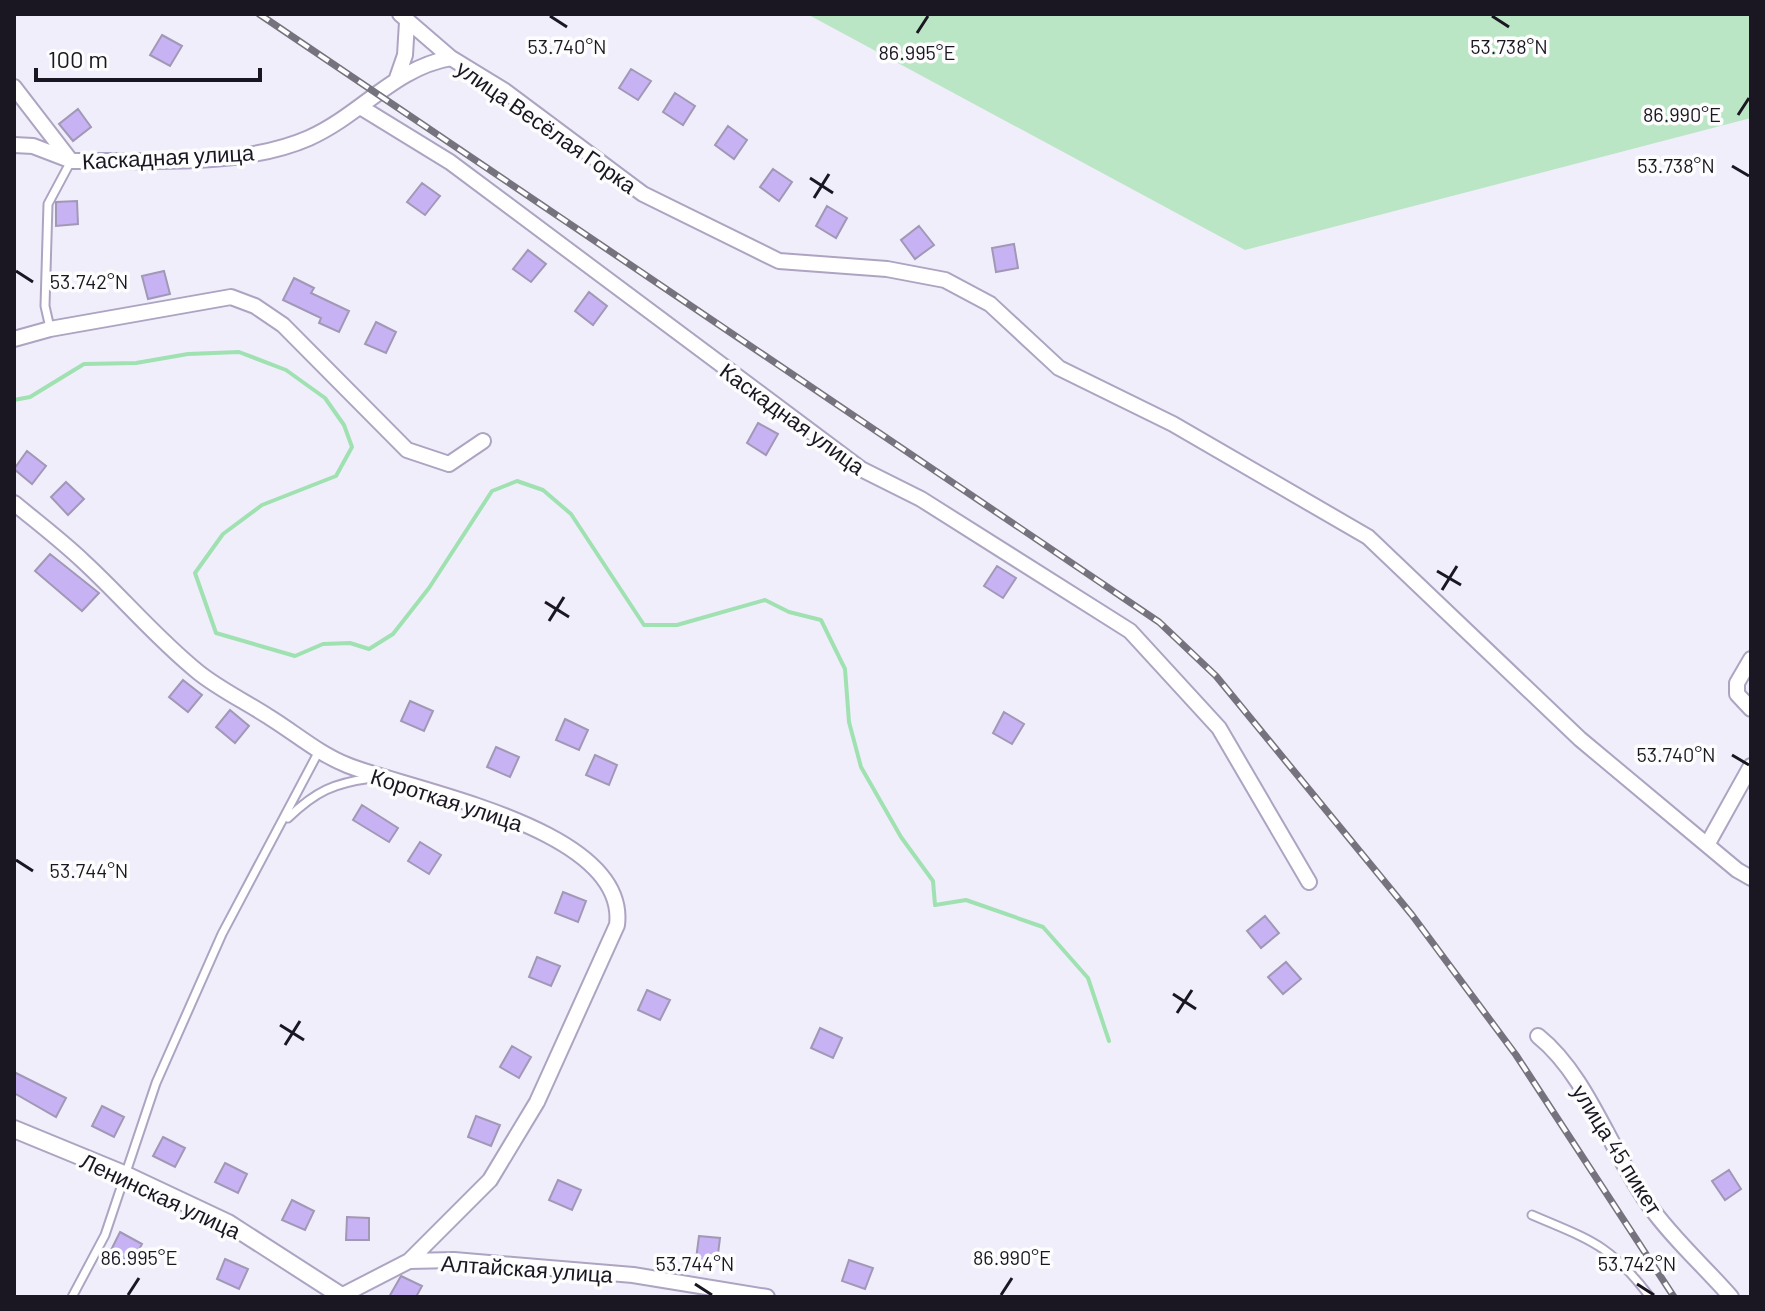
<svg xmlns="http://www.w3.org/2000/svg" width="1765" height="1311" viewBox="0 0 1765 1311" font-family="Barlow,sans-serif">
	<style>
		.green { fill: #bbe6c5 }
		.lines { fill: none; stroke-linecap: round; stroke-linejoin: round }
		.stream { stroke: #a0e1b2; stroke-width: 4 }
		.building { fill: #c7b2f3; stroke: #a198b6; stroke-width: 2 }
		.service-casing { stroke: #ada4c2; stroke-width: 11 }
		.minor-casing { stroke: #ada4c2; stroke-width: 18 }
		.tertiary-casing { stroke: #ada4c2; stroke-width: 20 }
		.service { stroke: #fff; stroke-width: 7 }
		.minor { stroke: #fff; stroke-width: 14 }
		.tertiary { stroke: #fff; stroke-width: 16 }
		.rail-casing { stroke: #76727e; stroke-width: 7 }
		.rail { stroke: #fdfdfd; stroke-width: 4; stroke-dasharray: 12; stroke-linecap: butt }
		.ticks { fill: none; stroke: #1b1722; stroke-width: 3 }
		.labels { text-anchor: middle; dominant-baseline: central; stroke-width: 7; stroke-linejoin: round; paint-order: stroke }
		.street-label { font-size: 22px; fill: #1b1722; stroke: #fdfdfd }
		.ticks-label { font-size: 20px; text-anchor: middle; fill: #1b1722; stroke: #fdfdfd; stroke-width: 7; stroke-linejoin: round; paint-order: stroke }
	</style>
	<rect width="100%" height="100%" fill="#f1eefb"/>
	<path class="green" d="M807,14H1751V118L1245,250Z"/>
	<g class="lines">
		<path class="stream" d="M14,400L30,397L84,364L136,363L188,354L239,352L286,370L325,398L344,425L352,447L336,476L262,505L223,534L195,573L216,633L295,656L323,644L350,643L369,649L393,634L429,588L492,491L517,481L543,490L571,514L644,625H677L765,600L789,612L821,620L845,669L849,722L861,767L901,837L933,881L935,905L966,900L1043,927L1088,978L1109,1041"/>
	</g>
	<path class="building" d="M162,35L182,46L170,66L150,55Z
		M631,69L651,81L638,100L619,88Z
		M675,93L695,106L683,125L663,112Z
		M78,109L91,127L73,141L59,124Z
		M728,126L747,140L734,159L715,145Z
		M773,169L792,182L779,201L760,187Z
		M422,183L440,196L425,215L407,202Z
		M77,201L78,224L56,226V202Z
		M827,206L847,218L836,238L816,226Z
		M919,226L934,245L915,259L901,240Z
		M1014,244L1018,268L996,272L992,248Z
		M528,250L546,264L531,282L513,269Z
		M164,271L170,294L148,299L142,276Z
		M294,278L314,288L311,293L349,311L339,332L319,323L321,318L283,300Z
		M589,292L607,306L593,325L575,311Z
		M376,322L396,332L386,353L365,344Z
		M758,423L778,434L766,455L747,443Z
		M27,451L46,466L32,484L14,469Z
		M66,482L84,499L68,515L51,497Z
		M50,554L99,593L82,611L35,571Z
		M997,566L1016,578L1003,598L984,586Z
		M183,680L202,695L188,712L169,697Z
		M410,701L433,711L424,731L401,721Z
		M230,710L249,726L235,743L216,727Z
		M1004,712L1024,724L1012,744L993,733Z
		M565,719L588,730L579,750L556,740Z
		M496,747L519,757L510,777L487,767Z
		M595,755L617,765L609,785L586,775Z
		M362,805L398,828L389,842L353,820Z
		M420,842L441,855L429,874L408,861Z
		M563,892L586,901L578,922L555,913Z
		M1265,916L1279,933L1261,948L1247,931Z
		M537,957L560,966L551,986L529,977Z
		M1286,962L1301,979L1283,994L1268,977Z
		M647,990L670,1000L660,1020L638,1010Z
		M820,1028L842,1038L833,1058L811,1048Z
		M512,1046L531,1057L519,1078L500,1067Z
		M14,1072L66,1098L56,1117L14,1093Z
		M102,1106L124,1117L114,1137L92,1126Z
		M476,1116L500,1125L491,1146L468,1137Z
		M163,1137L185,1148L175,1167L153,1156Z
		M225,1163L247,1174L238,1193L215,1182Z
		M1729,1170L1741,1189L1725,1200L1712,1181Z
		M558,1180L581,1190L572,1210L549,1200Z
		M292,1200L314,1211L305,1230L282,1220Z
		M347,1217L369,1218V1240H346Z
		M120,1232L142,1244L132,1263L110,1252Z
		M699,1236L720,1238L717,1262L696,1259Z
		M225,1259L248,1269L239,1289L217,1279Z
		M849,1260L873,1268L865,1289L842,1281Z
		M401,1276L422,1286L416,1297H389Z"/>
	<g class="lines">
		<defs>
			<path id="service" d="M50,328L45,306L48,204L71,161
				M288,818C316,791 334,783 372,778
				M1532,1215C1590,1240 1610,1244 1650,1297
				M72,1297L105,1235L156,1083L222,934L319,751"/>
			<path id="minor" d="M400,14L451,58L505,91L643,194L779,261L887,269L945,280L990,304L1059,368L1173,424L1368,537L1580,739L1737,870L1751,878
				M397,78L405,55L407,22
				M14,87L71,161C144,160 241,168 309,138C362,114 394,68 451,58
				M362,108L450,162L861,469L921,499L1130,631L1219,728L1309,882
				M14,145L33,146L67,159
				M14,339L50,329L231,297L255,306L283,325L407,450L449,464L483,441
				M14,503C37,522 62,541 84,562C123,598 156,638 198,672C219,689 246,702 269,717C295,733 319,754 347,765C412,791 629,828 617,925L537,1102L490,1180L409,1261
				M1751,659L1737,683V694L1751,709
				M1707,845L1751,766
				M1538,1036C1588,1076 1611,1153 1649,1205C1672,1238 1704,1266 1731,1297
				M341,1296L409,1261L454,1260L633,1275L767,1297"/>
			<path id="tertiary" d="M14,1129L126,1175L228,1223L343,1297"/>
		</defs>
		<use href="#service" class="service-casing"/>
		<use href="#minor" class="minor-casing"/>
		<use href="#tertiary" class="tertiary-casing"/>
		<use href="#service" class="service"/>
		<use href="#minor" class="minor"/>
		<use href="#tertiary" class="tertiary"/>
		<defs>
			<path id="rail" d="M259,14L1159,622L1216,676L1412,915L1516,1055L1674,1297"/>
		</defs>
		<use href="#rail" class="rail-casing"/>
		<use href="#rail" class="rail"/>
	</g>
	<path class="ticks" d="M550,16L567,27M1492,16L1509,27M917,33L928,16M1738,115L1749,98M1732,166L1749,176M810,178L833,193M814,198L829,174M16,271L33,282M1437,571L1461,585M1442,590L1457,566M545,602L569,617M549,621L564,597M1732,755L1749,765M16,860L33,871M1173,994L1196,1009M1177,1013L1192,990M280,1025L304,1040M285,1045L300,1021M695,1284L712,1295M1637,1284L1654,1295M128,1295L139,1278M1001,1295L1012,1278"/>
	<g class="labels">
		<g class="street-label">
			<text transform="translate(547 126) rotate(35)">улица Весёлая Горка</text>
			<text transform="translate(168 156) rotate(-3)">Каскадная улица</text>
			<text transform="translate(793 418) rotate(36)">Каскадная улица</text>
			<text transform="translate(447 799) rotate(18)">Короткая улица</text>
			<text transform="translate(1618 1149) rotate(58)">улица 45 пикет</text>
			<text transform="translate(161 1195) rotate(25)">Ленинская улица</text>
			<text transform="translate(527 1268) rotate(4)">Алтайская улица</text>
		</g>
	</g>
	<g class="ticks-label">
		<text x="1509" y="54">53.738°N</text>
		<text x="567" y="54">53.740°N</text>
		<text x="917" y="60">86.995°E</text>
		<text x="1682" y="122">86.990°E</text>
		<text x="1676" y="173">53.738°N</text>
		<text x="89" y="289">53.742°N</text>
		<text x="1676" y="762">53.740°N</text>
		<text x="89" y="878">53.744°N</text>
		<text x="139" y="1265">86.995°E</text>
		<text x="1012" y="1265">86.990°E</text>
		<text x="695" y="1271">53.744°N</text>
		<text x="1637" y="1271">53.742°N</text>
	</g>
	<rect width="1765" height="1311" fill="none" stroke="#1b1722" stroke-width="32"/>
	<path d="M36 68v12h224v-12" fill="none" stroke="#1b1722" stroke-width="4"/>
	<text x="48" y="68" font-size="24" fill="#1b1722" stroke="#fdfdfd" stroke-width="6" paint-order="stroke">100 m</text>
</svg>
